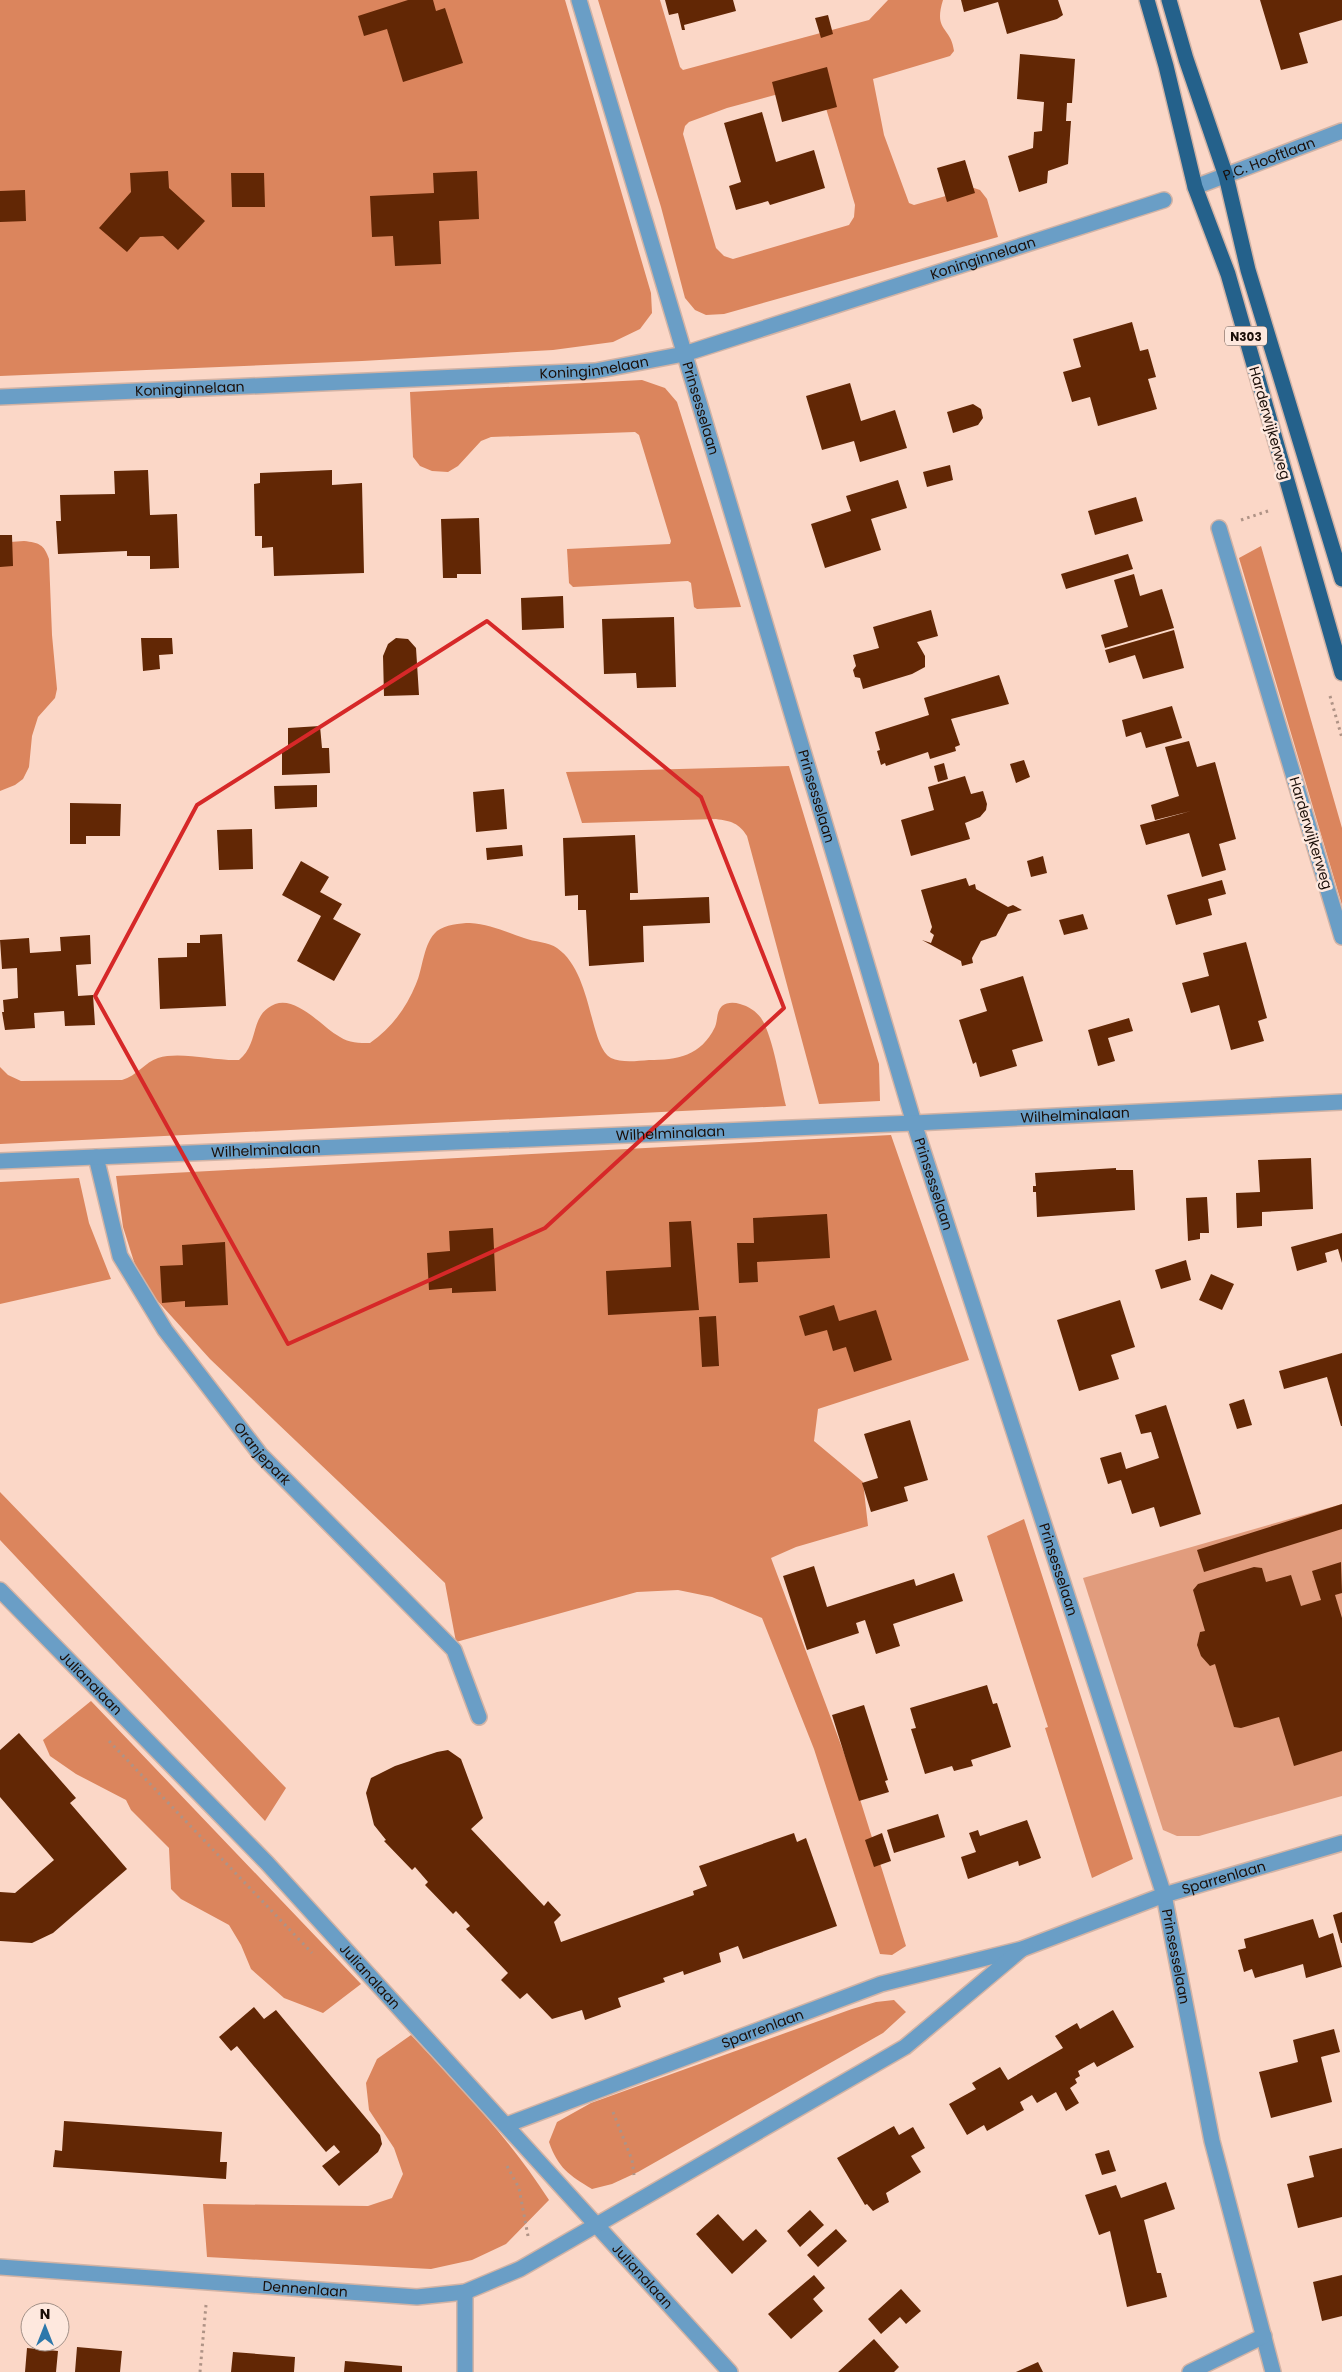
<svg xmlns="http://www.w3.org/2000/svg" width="1342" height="2372" viewBox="0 0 1342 2372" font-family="Poppins,sans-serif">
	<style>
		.green { fill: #e19c7d }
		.forest { fill: #db855d; fill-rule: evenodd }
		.building { fill: #622705 }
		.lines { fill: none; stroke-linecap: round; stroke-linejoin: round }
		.minor-casing { stroke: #d2b3a5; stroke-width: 18 }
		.major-casing { stroke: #d2b3a5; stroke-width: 18 }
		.path { stroke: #af9386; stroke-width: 3; stroke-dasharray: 2.5 4; stroke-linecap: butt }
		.minor { stroke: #6a9ec6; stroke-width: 15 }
		.major { stroke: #24618b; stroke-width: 15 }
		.marked { fill: none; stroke: #d62828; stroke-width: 4; stroke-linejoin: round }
		.labels { text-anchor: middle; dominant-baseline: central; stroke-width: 5; stroke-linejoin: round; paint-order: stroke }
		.shield { fill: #fee8de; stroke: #5e4f48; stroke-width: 1 }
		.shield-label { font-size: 12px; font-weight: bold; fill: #1a0e08 }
		.street-label { font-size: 14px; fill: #1a0e08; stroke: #fee8de }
	</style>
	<rect width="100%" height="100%" fill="#fbd7c7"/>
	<path class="green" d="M1342,1504V1796L1199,1836H1177L1163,1830L1083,1578Z"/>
	<path class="forest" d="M0,0H565L651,293L652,313L640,329L613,342L553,350L362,361L0,376Z
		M598,0H660L680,67L683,70L869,20L888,0H943C933,32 951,26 954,51L950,56L873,79L884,135L909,203L914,205L974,188L980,190L987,199L998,237L724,314L706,315L695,310L685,298L661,207ZM808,86L822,95L855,205L854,217L849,225L733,259L724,256L716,248L683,134L685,126L689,122L727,108Z
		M642,380L665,388L677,402L741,607L697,609L694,607L691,583L688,581L573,587L569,583L567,549L670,544L671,541L639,435L635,432L491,437L481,441L458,466L448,472L432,471L420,466L413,457L410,392Z
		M24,541C39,543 44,544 49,559L52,635L57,689L55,698L38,717L32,736L29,767L23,779L15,785L0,791V546L10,542Z
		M1261,546L1342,828V905L1239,558Z
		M789,766L879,1064L880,1101L819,1104L747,836C739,823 731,821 716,819L582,823L566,772Z
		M470,923C489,924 506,932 524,938C534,942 549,942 557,948C593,973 589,1046 611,1058C621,1063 637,1061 649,1060C677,1060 701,1056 715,1027C718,1020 716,1012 722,1006C727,1002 734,1002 740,1004C748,1006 756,1011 761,1018C773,1036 780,1083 786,1106L0,1144V1067L8,1075L21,1081L122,1080C137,1076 145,1062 158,1058C180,1051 214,1061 239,1060C258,1044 251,1020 268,1008C292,989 320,1026 340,1037C349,1043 359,1043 370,1043C391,1028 406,1009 416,984C423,969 423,943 437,931C445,925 460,923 470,923Z
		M891,1135L969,1360L818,1409L814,1441L863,1482L868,1526L796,1547L771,1558L853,1777L906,1946L892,1955L880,1954L814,1749L762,1618L712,1597L678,1590L637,1592L456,1642L445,1583L210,1359L154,1297L136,1268L123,1227L116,1176Z
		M79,1178L89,1223L111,1279L0,1304V1182Z
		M0,1492L286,1788L265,1821L0,1540Z
		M1024,1519L1133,1859L1092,1878L1045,1728L1048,1727L987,1536Z
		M91,1701L361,1984L323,2013L284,1998L251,1969L241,1945L229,1925L181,1899L171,1889L169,1848L131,1810L126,1800L76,1774L50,1756L43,1740Z
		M894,2000L906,2012L883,2033L638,2172L612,2184L592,2189C569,2175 558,2168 549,2142L557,2122L591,2103L852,2009L876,2002Z
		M411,2035C460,2087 510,2139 549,2200L506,2244L472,2260L431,2269L207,2257L203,2204L368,2206L392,2198L403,2174L394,2148L369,2110L366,2083L377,2059Z"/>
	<path class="building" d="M408,0H433L436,11L445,8L463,63L403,82L387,29L364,36L358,16Z
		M665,0H733L736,11L684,25L685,30H682L678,13L669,15Z
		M961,0H1058L1063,15L1057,19L1007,34L998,2L964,12Z
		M1260,0H1342V20L1299,33L1308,63L1281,70Z
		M828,15L833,34L821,38L815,18Z
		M1020,54L1075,59L1072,103H1067L1066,121H1071L1068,164L1048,171L1047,183L1019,192L1008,156L1033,148L1034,132L1042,131L1044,102L1017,99Z
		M827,67L837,107L782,122L772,82Z
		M762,112L776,162L814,150L825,188L770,205L768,201L736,210L729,186L741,182L724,123Z
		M965,160L975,193L947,202L937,168Z
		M168,171L169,188L205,221L178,250L163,236L140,237L127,252L99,228L131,192L130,173Z
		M477,171L479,219L439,221L441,264L395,266L393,236L372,237L370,196L434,193L433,173Z
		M231,173H264L265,207H232Z
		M25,190L26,221L0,222V191Z
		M1132,322L1140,351L1148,349L1156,377L1148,379L1157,409L1098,426L1090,397L1072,402L1063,372L1081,367L1073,339Z
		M850,383L861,421L895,410L907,448L860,462L854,441L822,450L806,396Z
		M973,404L981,409L983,418L978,425L953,433L947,412Z
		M950,465L953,480L927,487L923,472Z
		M148,470L150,515L177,514L179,568L150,569V556H127V551L58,554L56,521H61L60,495L115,494L114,471Z
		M332,470V485L362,483L364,573L274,576L273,547L262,548V536H255L254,484L260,483V473Z
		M898,480L907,508L871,519L881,550L825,568L811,524L851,511L846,496Z
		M1136,497L1143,521L1095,535L1088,511Z
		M479,518L481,574H457V578H443L441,519Z
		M0,535H12L13,566L0,567Z
		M1128,554L1133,569L1066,589L1061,574Z
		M1134,574L1140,596L1162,589L1174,628L1105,648L1101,635L1128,627L1114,580Z
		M563,596L564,628L522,630L521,598Z
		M931,610L938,636L917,642L925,656V667L912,674L863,689L860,678L855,677L853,670L856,666L853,655L879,648L873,627Z
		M674,617L676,687L637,688L636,673L604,674L602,619Z
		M1174,630L1184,668L1143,679L1135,655L1109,663L1105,650Z
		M141,638H172L173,654L159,655L160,669L143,671Z
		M396,638L408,639L416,648L419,695L384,696L383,656L388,644Z
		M999,675L1009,704L951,719L960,745L955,747L956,751L930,759L928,752L886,766L885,763L881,765L877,751L880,750L875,732L929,715L924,698Z
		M1172,706L1182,738L1146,748L1141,732L1126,737L1122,720Z
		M320,726L322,748H329L330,773L282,775V750H288V728Z
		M1189,741L1197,767L1215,762L1236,839L1219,844L1226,870L1202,877L1189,833L1146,845L1140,825L1191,811L1155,820L1151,805L1179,796L1165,747Z
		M1024,760L1030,777L1016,783L1010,764Z
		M944,763L948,779L938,782L934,766Z
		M965,776L971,794L983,791L987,804L986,810L980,817L965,823L970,839L911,856L901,820L934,810L928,787Z
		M317,785V807L275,809L274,786Z
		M504,789L507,829L476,832L473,792Z
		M70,803L121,804L120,836H86V844H70Z
		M252,829L253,869L219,870L217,830Z
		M635,835L638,893H630V900L709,897L710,923L643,926L644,962L589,966L586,910H578V895L565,896L563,838Z
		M522,845L523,856L487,860L486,848Z
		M1043,856L1047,873L1031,877L1027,861Z
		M301,861L329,877L320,892L342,904L333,919L361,934L334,981L297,961L321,916L282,895Z
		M966,878L969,886L975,884L976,889L1008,907L1013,905L1022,910L1008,914L996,936L981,941L972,958L973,963L962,966L961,961L922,940L931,943L934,935L930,932L932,927L921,890Z
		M1222,880L1226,894L1208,899L1212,915L1176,925L1167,895Z
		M1083,914L1088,929L1064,935L1059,920Z
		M222,934L226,1006L160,1009L158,958L187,957V943H200V935Z
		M90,935L91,964L76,965L78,996L93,995L95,1025L65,1026L64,1011L34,1013L35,1028L5,1030L2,1012H4L3,1000L18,998L17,968L2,969L0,940L29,938L30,953L61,951L60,937Z
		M1246,942L1267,1018L1258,1021L1264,1041L1231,1050L1219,1005L1191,1013L1182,983L1209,976L1203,953Z
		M1023,976L1043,1041L1012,1050L1017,1066L980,1077L976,1062L973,1064L959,1020L987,1011L980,989Z
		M1129,1018L1133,1031L1108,1038L1115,1061L1098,1066L1088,1030Z
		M1311,1158L1313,1209L1262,1212V1226L1237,1228L1236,1193L1260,1192L1258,1160Z
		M1116,1168V1170H1133L1135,1210L1037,1217L1036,1192H1033V1186H1036L1035,1173Z
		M1207,1197L1209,1233H1200V1239L1188,1241L1186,1198Z
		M827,1214L830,1258L757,1262L758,1282L739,1283L737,1243H754L753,1218Z
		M691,1221L699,1310L608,1315L606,1271L671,1267L669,1222Z
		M493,1228L496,1291L452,1293V1288L429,1290L427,1253L450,1251L449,1231Z
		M1342,1233V1263L1338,1249L1325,1253L1327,1262L1297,1271L1291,1247Z
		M225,1242L228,1305L185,1307V1301L162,1303L160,1266L183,1265L182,1245Z
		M1186,1260L1191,1280L1161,1289L1155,1270Z
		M1211,1274L1234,1284L1222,1310L1199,1300Z
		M1120,1300L1135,1347L1111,1355L1119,1379L1079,1391L1057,1320Z
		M834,1305L839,1321L876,1310L892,1360L854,1372L846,1347L833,1351L827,1330L805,1336L799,1316Z
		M716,1316L719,1366L702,1367L699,1317Z
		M1342,1353V1426H1341L1327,1377L1284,1389L1279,1371Z
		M1244,1399L1252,1425L1237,1429L1229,1404Z
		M1166,1405L1201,1514L1160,1527L1154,1507L1132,1514L1121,1480L1108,1484L1100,1458L1121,1452L1126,1469L1159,1458L1151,1432L1141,1434L1135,1415Z
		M910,1420L928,1480L904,1487L908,1501L871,1512L862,1483L878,1478L864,1434Z
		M1342,1504V1529L1204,1572L1197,1550Z
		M1341,1562L1342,1593L1335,1595L1342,1618V1751L1294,1766L1279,1717L1241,1728L1234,1727L1215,1664L1210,1666L1201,1656L1197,1645L1200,1632L1205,1631L1193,1590L1198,1584L1254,1567L1262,1568L1266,1582L1291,1575L1301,1606L1321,1600L1312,1571Z
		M814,1566L827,1607L914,1579L916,1586L954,1573L963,1601L893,1624L900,1646L876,1654L865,1620L856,1623L859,1633L807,1650L783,1576Z
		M987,1685L993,1704L997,1703L1011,1747L971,1760L973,1766L954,1771L952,1766L925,1774L911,1729L916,1728L910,1708Z
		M864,1705L888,1780L885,1781L889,1792L859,1801L832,1715Z
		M19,1733L76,1798L70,1803L127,1869L53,1933L32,1943L0,1941V1892L15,1893L54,1860L0,1797V1750Z
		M448,1750L461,1759L483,1818L471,1829L544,1906L548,1901L561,1915L554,1922L561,1942L694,1895L693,1891L707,1886L699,1866L794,1833L797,1842L806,1838L837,1926L743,1959L738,1946L719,1953L721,1962L684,1975L683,1971L663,1978L665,1982L618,1998L621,2007L585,2020L582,2010L552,2019L527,1993L520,1999L501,1980L508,1973L466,1929L470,1926L456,1911L453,1914L425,1885L428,1882L415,1867L412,1870L384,1841L386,1840L374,1825L366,1793L371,1778L395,1766L437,1752Z
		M938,1814L945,1837L894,1853L887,1830Z
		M1027,1820L1041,1858L1019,1866L1018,1861L968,1879L961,1857L976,1852L969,1833L978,1830L980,1836Z
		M882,1833L891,1861L874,1867L865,1840Z
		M1342,1912V1943H1341L1333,1915Z
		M1313,1919L1319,1938L1333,1933L1342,1967L1306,1978L1303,1964L1255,1978L1252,1969L1244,1972L1238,1950L1246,1948L1244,1939Z
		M254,2007L264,2019L276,2010L380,2135L382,2144L378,2152L339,2186L322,2166L340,2152L334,2145L326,2152L237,2046L231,2051L219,2037Z
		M1113,2010L1134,2047L1097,2067L1094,2062L1078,2071L1080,2076L1075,2079L1077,2083L1070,2088L1079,2103L1066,2111L1056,2092L1037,2103L1032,2095L1020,2102L1024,2110L987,2131L984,2125L967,2135L949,2104L976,2089L972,2083L1000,2067L1008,2080L1063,2048L1055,2036L1077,2023L1080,2029Z
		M1334,2029L1340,2052L1321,2057L1332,2102L1271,2118L1259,2072L1298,2062L1293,2040Z
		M64,2121L222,2132L220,2162H227L226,2179L53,2167L55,2150L62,2151Z
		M894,2126L899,2135L913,2127L925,2148L911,2156L921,2172L886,2193L889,2202L873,2211L867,2204L865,2205L837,2158Z
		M1342,2148V2217L1298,2228L1287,2184L1314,2177L1309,2156Z
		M1109,2150L1116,2171L1102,2175L1095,2154Z
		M1166,2182L1175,2209L1144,2220L1157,2273H1161L1167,2297L1127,2307L1110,2231L1099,2235L1085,2195L1116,2185L1121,2198Z
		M810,2210L824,2225L800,2247L787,2231Z
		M718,2214L743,2241L756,2229L767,2241L732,2274L696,2234Z
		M836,2229L847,2241L818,2267L807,2255Z
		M814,2275L825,2288L813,2299L823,2311L791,2339L768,2314Z
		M1342,2275V2316L1322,2321L1313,2282Z
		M901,2289L921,2311L906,2324L900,2317L881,2334L868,2319Z
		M874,2339L899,2367L894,2372H838Z
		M77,2347L122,2351L120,2372H75Z
		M27,2348L58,2351L56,2372H25Z
		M233,2352L295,2357L294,2372H231Z
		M345,2361L402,2366V2372H344Z
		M1038,2362L1043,2372H1016Z"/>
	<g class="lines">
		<defs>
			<g id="minor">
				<path id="s1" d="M579,0L914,1123L1164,1895L1212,2141L1273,2372"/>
				<path id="s2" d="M1195,187L1342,131"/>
				<path id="s3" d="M0,397L595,371L684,354L1164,200"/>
				<path d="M1219,528L1342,937"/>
				<path id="s4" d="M96,1157L120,1256L165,1330L260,1454L454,1650L479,1717"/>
				<path id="s5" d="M0,1161L914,1123L1342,1102"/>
				<path id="s6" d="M0,1590L267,1863L730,2372"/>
				<path id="s7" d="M506,2125L881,1984L1022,1949L1164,1895L1342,1843"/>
				<path id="s8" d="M0,2267L417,2297L465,2292L520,2269L905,2047L1022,1949"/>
				<path d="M465,2372V2292"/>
				<path d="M1190,2372L1264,2336"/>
			</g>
			<path id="major" d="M1147,0L1166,66L1195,187L1228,274L1342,673
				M1169,0L1186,59L1226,176L1248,270L1342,579"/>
		</defs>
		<use href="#minor" class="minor-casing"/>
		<use href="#major" class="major-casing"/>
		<path class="path" d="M1241,520L1271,510
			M1330,696L1342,738
			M109,1741L312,1953
			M613,2112L632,2160L634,2175
			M507,2166L519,2188L528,2236
			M200,2372L206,2305"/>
		<use href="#minor" class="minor"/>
		<use href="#major" class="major"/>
	</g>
	<path class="marked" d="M487,621L701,797L784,1008L545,1228L288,1344L95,996L197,805Z"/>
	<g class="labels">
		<rect class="shield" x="1225" y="326.5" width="42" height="19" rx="4"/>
		<g class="shield-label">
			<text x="1246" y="336">N303</text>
		</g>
		<g class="street-label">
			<text stroke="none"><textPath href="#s2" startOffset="79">P.C. Hooftlaan</textPath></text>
			<text stroke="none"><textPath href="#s3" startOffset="1000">Koninginnelaan</textPath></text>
			<text stroke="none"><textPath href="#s3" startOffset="595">Koninginnelaan</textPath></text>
			<text stroke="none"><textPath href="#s3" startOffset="190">Koninginnelaan</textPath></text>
			<text stroke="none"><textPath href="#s1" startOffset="426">Prinsesselaan</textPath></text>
			<text transform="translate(1270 423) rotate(74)">Harderwijkerweg</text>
			<text stroke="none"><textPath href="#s1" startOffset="831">Prinsesselaan</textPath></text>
			<text transform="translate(1311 833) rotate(73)">Harderwijkerweg</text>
			<text stroke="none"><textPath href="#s5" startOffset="1076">Wilhelminalaan</textPath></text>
			<text stroke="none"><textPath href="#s5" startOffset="671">Wilhelminalaan</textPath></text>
			<text stroke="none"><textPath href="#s5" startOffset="266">Wilhelminalaan</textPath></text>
			<text stroke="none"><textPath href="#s1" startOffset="1236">Prinsesselaan</textPath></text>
			<text stroke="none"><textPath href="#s4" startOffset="346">Oranjepark</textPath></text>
			<text stroke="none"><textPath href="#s1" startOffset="1641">Prinsesselaan</textPath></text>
			<text stroke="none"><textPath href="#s6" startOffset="130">Julianalaan</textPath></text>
			<text stroke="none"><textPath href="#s7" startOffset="760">Sparrenlaan</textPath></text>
			<text stroke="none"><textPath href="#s1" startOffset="2046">Prinsesselaan</textPath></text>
			<text stroke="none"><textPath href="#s6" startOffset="535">Julianalaan</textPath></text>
			<text stroke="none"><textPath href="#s7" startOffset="274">Sparrenlaan</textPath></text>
			<text stroke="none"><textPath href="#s6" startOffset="940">Julianalaan</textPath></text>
			<text stroke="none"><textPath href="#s8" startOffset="306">Dennenlaan</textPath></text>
		</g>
	</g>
	<g transform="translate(45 2327)"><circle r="24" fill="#fee8de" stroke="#a39188"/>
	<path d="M0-4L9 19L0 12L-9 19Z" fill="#2d78ab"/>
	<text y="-8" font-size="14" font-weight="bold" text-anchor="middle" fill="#1a0e08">N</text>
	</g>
</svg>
